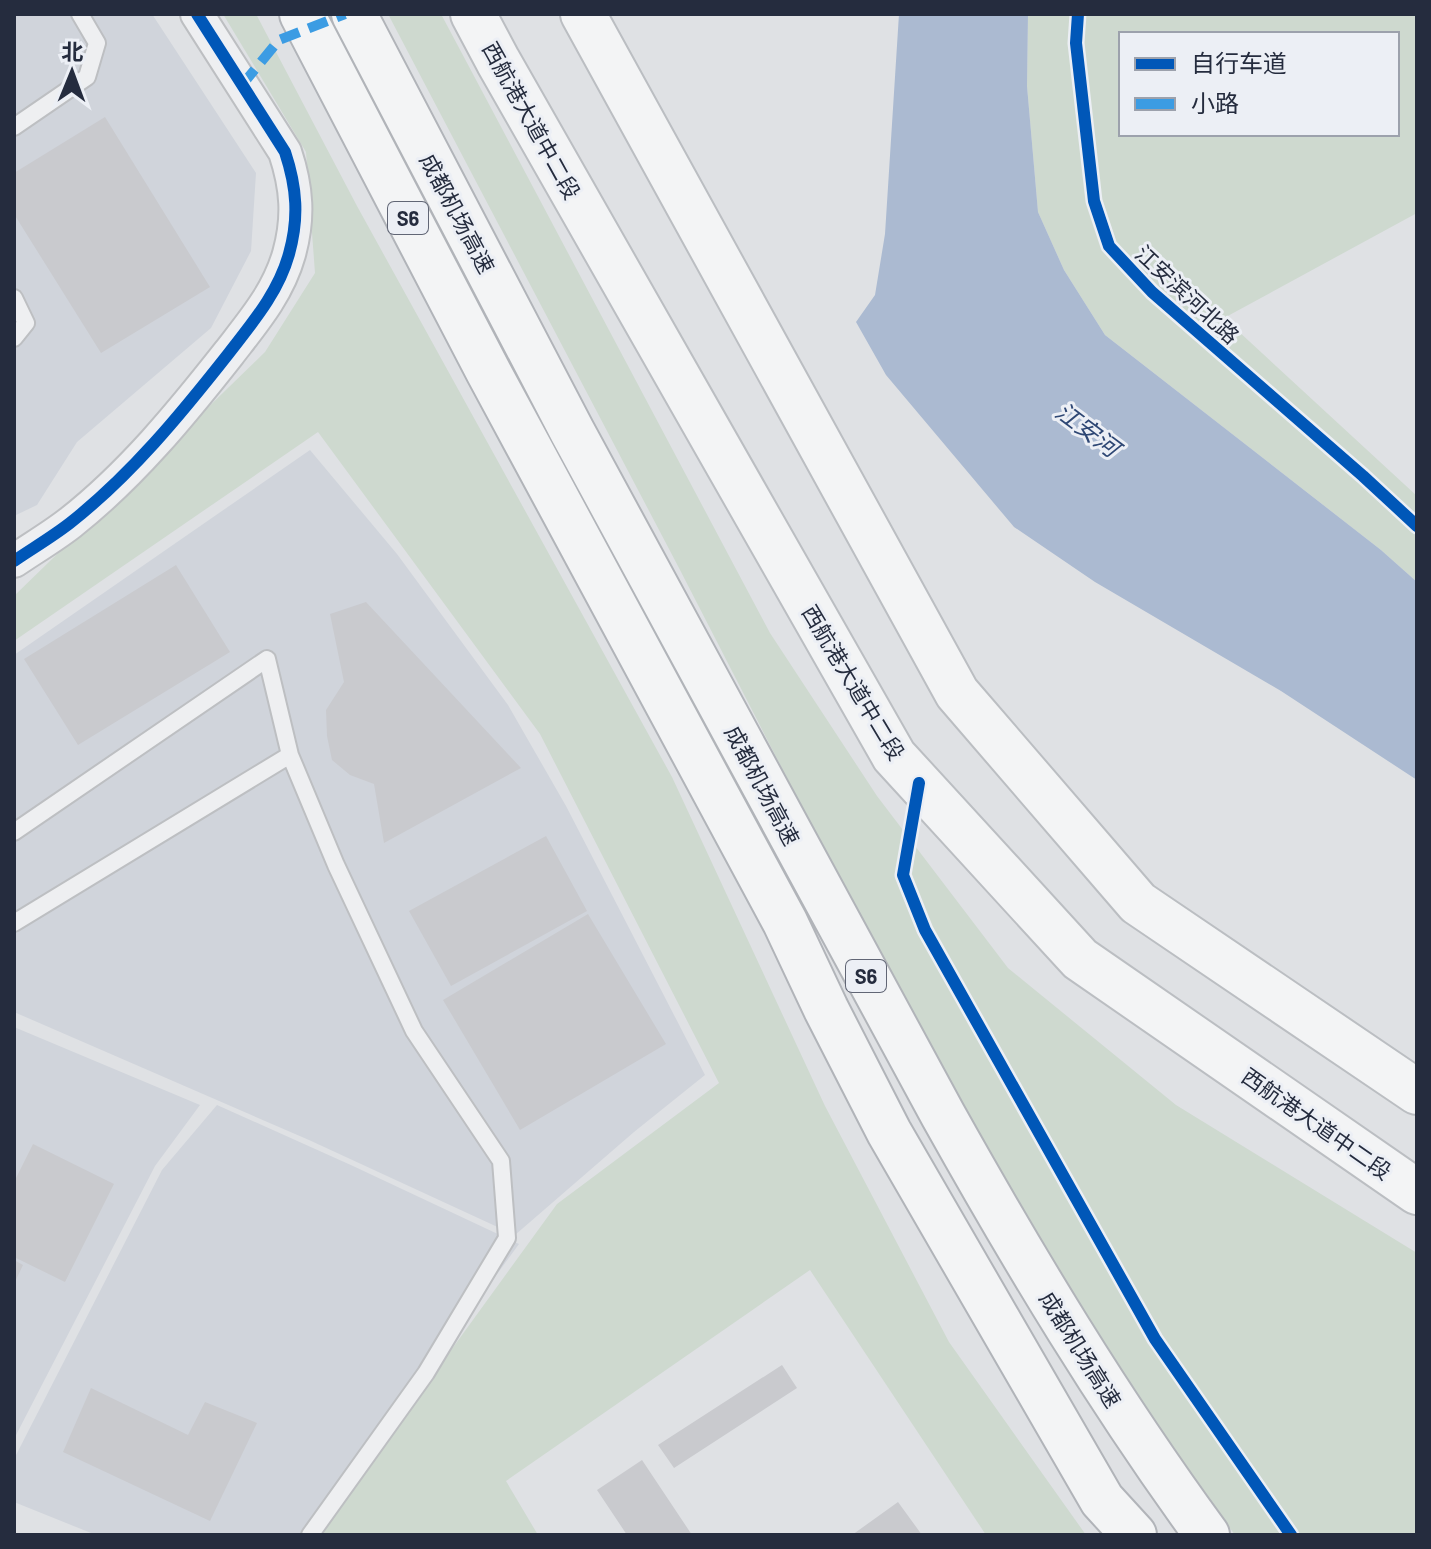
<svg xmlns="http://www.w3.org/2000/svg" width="1431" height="1549" viewBox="0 0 1431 1549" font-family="Barlow,'Noto Sans SC',sans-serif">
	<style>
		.built { fill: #d0d4db }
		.green { fill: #ced9cf; fill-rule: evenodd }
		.water { fill: #abbad1 }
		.building { fill: #c9cace }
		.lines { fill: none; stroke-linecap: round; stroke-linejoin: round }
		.lane-casing { stroke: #bdbfc2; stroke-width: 20 }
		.street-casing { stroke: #bdbfc2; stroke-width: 36 }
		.primary-casing { stroke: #bbbec2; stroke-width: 48 }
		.highway-casing { stroke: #b1b4b9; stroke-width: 48 }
		.lane { stroke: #eeeff1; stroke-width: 16 }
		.street { stroke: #eeeff1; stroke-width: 32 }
		.primary { stroke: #f3f4f5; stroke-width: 44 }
		.highway { stroke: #f3f4f5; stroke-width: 44 }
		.quiet { stroke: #3c9ce3; stroke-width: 10; stroke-dasharray: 20 10; stroke-linecap: butt }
		.cycleway-casing { stroke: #eceff5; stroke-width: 17 }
		.cycleway { stroke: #0057b8; stroke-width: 12 }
		.labels { text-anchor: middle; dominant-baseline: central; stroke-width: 6; stroke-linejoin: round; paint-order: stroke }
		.shield { fill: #eceff5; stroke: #616675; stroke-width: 2 }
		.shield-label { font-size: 20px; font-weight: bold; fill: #252c3e }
		.street-label { font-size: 22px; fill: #252c3e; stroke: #eceff5 }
		.water-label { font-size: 24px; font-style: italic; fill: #2e4774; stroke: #eceff5 }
	</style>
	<rect width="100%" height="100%" fill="#dfe1e4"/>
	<path class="built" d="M14,14H152L256,173L251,251L211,328L77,442L37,505L14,516Z
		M310,450L397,554L508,705L566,806L705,1075L634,1132L515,1235L309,1140L14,1012V655Z
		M14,1027L200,1105L155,1166L14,1439Z
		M217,1105L353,1166L519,1244L307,1535H96L14,1502V1459L162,1170Z"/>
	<path class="green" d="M223,14H256L357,206L672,777L825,1106L949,1342L1086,1535H986L810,1270L506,1481L538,1535H317L557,1204L719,1083L540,734L318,432L14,641V596L265,352L315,273L306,152Z
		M388,14H441L770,633L877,796L1008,968L1176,1105L1417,1253V1535H1235L1111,1367L899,996L679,568Z
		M1028,14H1417V213L1224,318L1417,496V582L1381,550L1105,335L1064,270L1038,212L1027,86ZM1121,34H1397V134H1121Z"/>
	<path class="water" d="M899,14H1028L1027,86L1038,212L1064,270L1105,335L1381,550L1417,582V780L1281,691L1095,582L1014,527L886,375L856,322L875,295L885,234Z"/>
	<path class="building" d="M105,117L210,287L101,353L14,214V173Z
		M176,565L230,652L78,745L24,659Z
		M366,602L521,768L384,843L374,784L350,775L332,760L327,736L326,710L344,682L330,614Z
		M546,836L587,911L451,986L409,911Z
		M588,914L666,1044L520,1130L443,1000Z
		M33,1144L114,1184L65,1282L14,1257V1182Z
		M14,1260L23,1265L14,1284Z
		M782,1365L797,1388L674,1468L658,1445Z
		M91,1388L188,1435L205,1402L257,1423L210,1521L63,1452Z
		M642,1460L692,1535H627L597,1490Z
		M898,1502L922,1535H852Z"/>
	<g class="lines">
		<defs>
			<path id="lane" d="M14,127L87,77L97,43L80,14
				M14,298L26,323L14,338
				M14,832L267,659L290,755L336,865L414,1031L501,1161L507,1238L426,1373L310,1535
				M14,923L290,755"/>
			<path id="street" d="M14,561C33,548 52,537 70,523C131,475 181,414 229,353C253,322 278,293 289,254C299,218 297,188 285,152L197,14"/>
			<path id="primary" d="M473,14L498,61L894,756L1080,959L1417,1192
				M583,14L957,693L1138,903L1417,1092"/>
			<path id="highway" d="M302,14L488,371L785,922L826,1009L889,1132L1102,1500L1134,1535
				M354,14L572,431L943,1115C1024,1260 1109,1401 1207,1535"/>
		</defs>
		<use href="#lane" class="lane-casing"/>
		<use href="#street" class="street-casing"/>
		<use href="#primary" class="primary-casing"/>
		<use href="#highway" class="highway-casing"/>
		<use href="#lane" class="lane"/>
		<use href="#street" class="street"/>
		<use href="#primary" class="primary"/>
		<use href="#highway" class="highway"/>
		<path class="quiet" d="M242,85L279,40L345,14"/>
		<defs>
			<path id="cycleway" d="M1078,14L1076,43L1094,201L1109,246L1152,292L1363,476L1417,526
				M14,561C33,548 52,537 70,523C131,475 181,414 229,353C253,322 278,293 289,254C299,218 297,188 285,152L197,14
				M919,783L903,875L925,930L1155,1339L1291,1535"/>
		</defs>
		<use href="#cycleway" class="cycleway-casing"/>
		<use href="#cycleway" class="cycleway"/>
	</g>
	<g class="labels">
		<g class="shield">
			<rect x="388" y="202" width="40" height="32" rx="6"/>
			<rect x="846" y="960" width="40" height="32" rx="6"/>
		</g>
		<g class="shield-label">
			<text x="408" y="218">S6</text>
			<text x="866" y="976">S6</text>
		</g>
		<g class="street-label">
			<text transform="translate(532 120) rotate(61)">西航港大道中二段</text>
			<text transform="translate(458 213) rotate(62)">成都机场高速</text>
			<text transform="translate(1188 294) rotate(43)">江安滨河北路</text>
			<text transform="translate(854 682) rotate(59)">西航港大道中二段</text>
			<text transform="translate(763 785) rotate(62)">成都机场高速</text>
			<text transform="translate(1317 1123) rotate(35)">西航港大道中二段</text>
			<text transform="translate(1081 1349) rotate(58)">成都机场高速</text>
		</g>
		<g class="water-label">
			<text transform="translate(1088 429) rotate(37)">江安河</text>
		</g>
	</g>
	<rect width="1431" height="1549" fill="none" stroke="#252c3e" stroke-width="32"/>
	<rect x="1119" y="32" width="280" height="104" fill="#eceff5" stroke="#9ca1ac" stroke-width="2"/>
	<rect x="1135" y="58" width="40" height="12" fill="#0057b8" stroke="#9ca1ac" stroke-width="2"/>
	<text x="1191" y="72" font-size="24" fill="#252c3e">自行车道</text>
	<rect x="1135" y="98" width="40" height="12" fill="#3c9ce3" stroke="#9ca1ac" stroke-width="2"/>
	<text x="1191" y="112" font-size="24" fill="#252c3e">小路</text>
	<g transform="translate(72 72) rotate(1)" stroke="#eceff5" stroke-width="6" paint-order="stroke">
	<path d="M0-6L14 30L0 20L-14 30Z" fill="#252c3e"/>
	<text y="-12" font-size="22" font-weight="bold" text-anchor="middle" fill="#252c3e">北</text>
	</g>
</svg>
